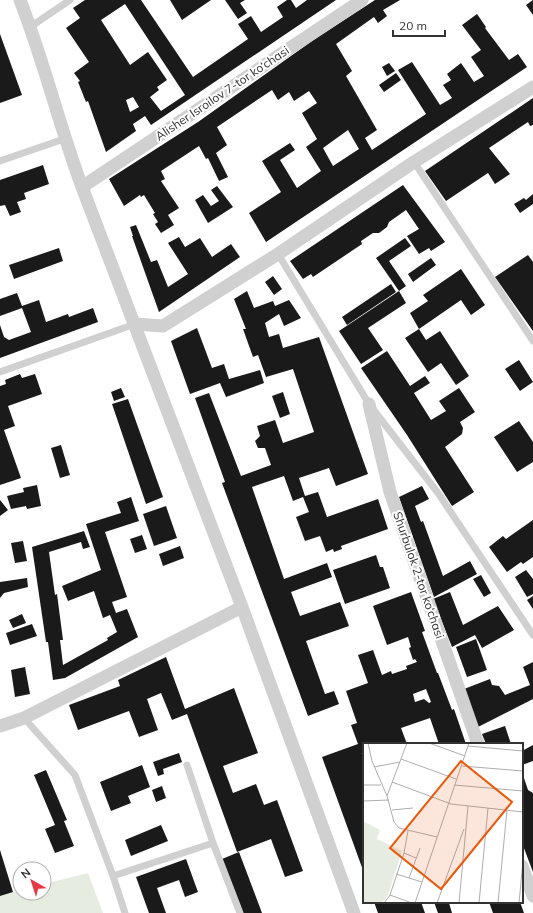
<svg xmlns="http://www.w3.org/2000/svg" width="533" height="913" viewBox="0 0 533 913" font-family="Mulish,sans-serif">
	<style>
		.green { fill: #e6ecdf }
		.building { fill: #1a1a1a; fill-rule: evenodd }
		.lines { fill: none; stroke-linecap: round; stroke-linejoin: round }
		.lane { stroke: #d0d0d0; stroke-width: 7 }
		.street { stroke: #d0d0d0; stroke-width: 13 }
		.labels { text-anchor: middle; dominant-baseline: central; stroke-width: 4; stroke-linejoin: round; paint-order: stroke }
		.street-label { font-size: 12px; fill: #333; stroke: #fff }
		.inset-road { fill: none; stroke: #adadad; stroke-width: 1 }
		.view { fill: #e8590c; fill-opacity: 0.15; stroke: #e8590c; stroke-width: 2 }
		.inset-edge { fill: none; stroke: #333; stroke-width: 2 }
	</style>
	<rect width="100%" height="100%" fill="#fff"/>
	<path class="green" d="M88,873L103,913H0V895L20,890V893H44V884Z"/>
	<path class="building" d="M85,0H141L193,77L248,39L238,24L251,16L261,32L283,17L277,7L287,0H291L296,8L307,0H336L151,125L145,116L133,124L136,131L106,152L88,101L86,102L78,82L80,81L74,73L89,62L66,28L80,18L73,8ZM125,4L185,95L161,111L150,97L159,90L157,87L167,80L148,52L130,65L101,20ZM133,97L139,107L130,112L126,100Z
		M170,0H211L182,20Z
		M225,0H245L240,3L247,13L238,19Z
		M375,0H400L383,10L387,16L378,23L374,17L336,44L352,71L346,76L377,130L365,138L372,150L426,114L398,70L412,62L440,105L452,98L443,85L451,80L447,74L461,63L474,82L484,76L471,57L481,50L462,25L477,14L486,27L485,28L509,60L518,54L527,67L266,242L249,213L281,192L262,161L290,143L295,150L280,160L297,188L321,171L306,147L317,139L302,113L317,103L309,91L294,101L289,92L278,100L272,90L217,127L227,145L216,153L228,177L219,181L208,158L206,159L199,146L161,171L165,179L161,181L179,208L168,215L174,225L161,233L155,224L158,222L153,214L155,213L144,195L141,197L140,195L124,206L109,179L198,122L312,41ZM348,130L359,149L333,166L323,148Z
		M533,0V15L526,5Z
		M0,34L22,95L0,103Z
		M389,63L395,71L387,76L382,67Z
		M396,73L401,80L384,92L379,85Z
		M533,98V125L530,126L528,122L489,148L510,174L495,184L488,173L446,201L425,171Z
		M43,165L49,184L24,193L26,199L17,202L21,212L10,216L5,205L0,206V180Z
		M403,185L445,242L431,251L429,248L419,254L407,236L419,229L406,210L389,222L387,227L379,233H373L361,241L362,244L313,277L311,274L303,279L290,261Z
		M217,186L233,207L208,223L195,200L203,195L211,206L219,201L211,190Z
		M533,194V204L520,213L514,204L524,198L526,200Z
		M136,225L151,262L157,260L168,287L188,274L168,243L179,237L185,247L200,238L212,257L231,244L240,257L159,312L132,236H133L130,227Z
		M405,238L411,246L389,261L406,286L399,291L376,258Z
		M59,248L63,261L14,279L9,265Z
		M528,255L533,262V331L495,277Z
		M431,258L436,265L413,282L408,274Z
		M461,269L485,305L471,315L461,300L419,329L410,313L428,301L423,295Z
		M273,276L282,289L274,295L265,282Z
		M391,284L396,292L347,325L342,317Z
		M247,291L254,308L273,301L275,306L289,300L301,318L284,326L279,314L265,323L269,337L279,334L283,348L319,337L368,474L336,486L329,468L299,478L305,496L318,492L327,517L378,499L388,529L341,546L342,549L334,552L333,549L326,552L320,536L305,541L296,517L309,512L303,497L293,501L284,476L252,487L284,579L327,563L332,577L291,592L300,616L340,602L349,626L306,641L325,694L334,691L339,704L308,716L222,483L225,482L195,398L209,393L241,476L271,465L265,448H258L255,441L260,436L257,426L275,420L283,443L314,432L293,369L266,377L258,355L253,357L243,329H246L234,299Z
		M399,291L406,303L368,328L383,350L361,364L339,331Z
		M17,293L22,306L39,300L46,322L68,314L69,317L93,308L98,322L0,358V325L4,337L9,340L31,332L22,308L0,316V299Z
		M197,328L212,368L224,364L229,379L260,370L264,383L226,397L220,383L190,394L171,341Z
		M419,329L426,340L440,331L469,376L456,385L441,363L428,372L405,338Z
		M387,351L410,386L425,376L430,383L414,393L431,420L446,411L439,401L459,388L475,412L460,422L463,428L462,434L445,447L474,492L452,506L407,435L361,368Z
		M519,360L533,382L520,391L505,369Z
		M20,374L22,378L35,374L42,394L8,406L15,426L4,430L21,478L0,485V386L6,384L5,380Z
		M121,388L125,397L114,401L111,392Z
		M283,392L290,414L280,418L272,396Z
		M128,399L163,497L146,504L112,404Z
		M519,421L533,442V462L517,472L494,437Z
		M61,445L70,475L60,478L51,448Z
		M37,485L41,506L27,509L26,506L11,509L7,496L24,492L23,488Z
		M422,486L429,499L415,506L421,522L423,521L443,576L470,561L477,574L434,597L399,497Z
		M131,497L139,521L105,532L127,597L112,602L116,613L127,609L138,637L65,678L53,680L48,642H46L32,547L84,531L90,547L83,549L81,542L49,552L55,595L57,594L63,640H60L63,665L108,640L107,638L117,632L110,615L103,618L94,591L68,601L62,586L101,570L86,524L121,513L117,502Z
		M0,500L8,510L0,516Z
		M166,506L177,538L154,546L143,514Z
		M533,520V557L523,564L521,562L507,572L489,547L503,536L506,539Z
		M142,535L147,549L135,553L130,539Z
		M23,541L27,561L15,563L11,543Z
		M180,546L184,558L163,566L159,554Z
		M376,555L380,567H383L390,588L345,604L333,570Z
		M526,570L533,579V594L527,597L515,577Z
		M481,575L491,593L484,597L473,579Z
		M27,578L28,587L4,593L0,598V582Z
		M411,592L425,631L422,632L437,673H438L452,710L454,709L466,744H439L430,718L401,728L407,744H364V753L361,754H364V873L322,757L358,744L351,725L357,723L346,691L368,683L358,655L373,650L382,675L391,671L392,674L407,669L406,666L417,662L415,659L413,660L409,648L411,647L408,637L387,645L373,606ZM426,689L431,702L429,703L424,699L415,702L413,694Z
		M450,592L463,625L498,606L514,630L482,648L475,635L452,647L433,599Z
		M533,596V609L527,600Z
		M22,614L26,623L13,628L9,620Z
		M32,624L37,636L10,645L6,633Z
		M476,639L487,670L467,677L456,647Z
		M166,657L185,709L234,688L258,753L223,766L233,793L256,784L264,805L277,800L303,871L285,877L271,839L237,852L187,714L172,720L161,693L147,699L158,730L139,737L129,711L78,730L69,705L120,686L118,680Z
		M533,662V699L478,727L464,689L490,679L492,685L499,686L505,695L530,685L523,667Z
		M25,667L30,694L15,697L11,670Z
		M505,726L511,744H486L482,734Z
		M533,745V761L522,765V751Z
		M179,753L182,762L163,769L164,774L158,776L153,762Z
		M142,765L150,787L128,796L131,803L111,811L100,782Z
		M46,770L67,820L64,821L74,846L55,853L45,829L55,825L34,775Z
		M522,772L528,790L533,793V872L522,843Z
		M162,786L166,798L156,802L152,790Z
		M161,825L168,841L131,856L125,840Z
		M0,850L13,892L0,896Z
		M239,852L262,913H243L222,859Z
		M186,859L198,892L185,897L179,880L157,888L166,913H149L136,877Z
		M374,902H421L425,913H378Z
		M434,902H452L449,903L452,913H438Z
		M489,902H520L524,913H493Z"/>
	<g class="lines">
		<path class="lane" d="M30,27L70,0
			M0,161L64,139
			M414,162L533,341
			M278,254L369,404L438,493L533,635
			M0,372L135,324
			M24,718L75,775L113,876L125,913
			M187,765L213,843L240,913
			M113,876L213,843"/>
		<path class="street" d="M20,0C44,61 59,125 82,187L242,607L354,913
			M82,187L362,0
			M135,324L163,326L278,254L414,162L533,87
			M369,404L390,492L478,744
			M0,726L24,718L242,607
			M522,866L533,896"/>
	</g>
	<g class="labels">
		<g class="street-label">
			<text transform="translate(222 93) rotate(-34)">Alisher Isroilov 7-tor ko‘chasi</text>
			<text transform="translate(419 575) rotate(71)">Shurbulok 2-tor ko‘chasi</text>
		</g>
	</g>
	<g transform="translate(363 743)">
		<rect width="160" height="160" fill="#fff"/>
		<path d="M0,78L17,87L14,96L39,108L25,152L19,160H0Z" fill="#e6ecdf"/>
		<path class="inset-road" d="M5,0L9,18L24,53M44,0L24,53L31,79L36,85L74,94M66,0L102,13M105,3L160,8M38,16L93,36M99,23L160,28M11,24L37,19M29,39L88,61L160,69M0,42H18M91,42L160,48M0,58L26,57M29,67L50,65M41,110L53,115M33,131L59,139M46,135L57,105M27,152L49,160M21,160L27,152L41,110L45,88M52,160L106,0M74,160L101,86M96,160L105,63M116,160L125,65M135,160L144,67M156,160L160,118"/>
		<path class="view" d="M98,18L149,59L78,146L27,105Z"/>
		<rect width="160" height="160" class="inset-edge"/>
	</g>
	<g transform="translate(32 881) rotate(321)"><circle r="19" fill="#ffffff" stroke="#adadad"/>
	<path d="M0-3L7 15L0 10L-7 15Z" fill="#e63946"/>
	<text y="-6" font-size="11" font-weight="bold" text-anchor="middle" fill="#333333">N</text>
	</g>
	<path d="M393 30v6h52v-6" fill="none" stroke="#333333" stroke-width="2"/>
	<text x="399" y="30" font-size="12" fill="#333333" stroke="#ffffff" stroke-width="3" paint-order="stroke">20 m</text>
</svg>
